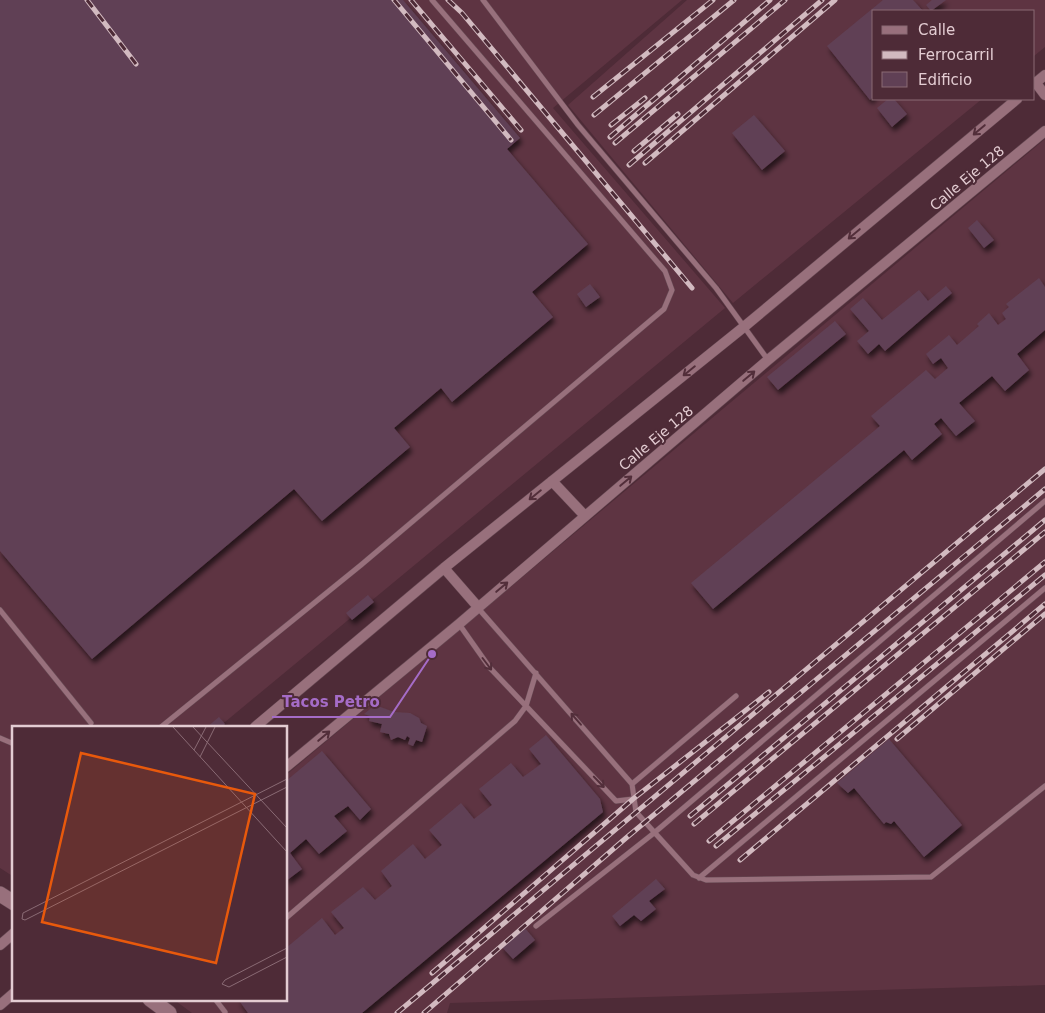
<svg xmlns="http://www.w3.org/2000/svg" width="1045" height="1013" viewBox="0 0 1045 1013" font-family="'DejaVu Sans',sans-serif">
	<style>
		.built { fill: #5e3442 }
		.building { fill: #604055; filter: url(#shadow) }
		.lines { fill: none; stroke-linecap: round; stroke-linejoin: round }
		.lane-casing { stroke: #674a54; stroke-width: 6 }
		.street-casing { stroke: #674a54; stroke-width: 11 }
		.secondary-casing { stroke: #674a54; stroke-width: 16 }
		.lane { stroke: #98707c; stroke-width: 5 }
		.street { stroke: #98707c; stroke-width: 10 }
		.secondary { stroke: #98707c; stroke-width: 15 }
		.rail-casing { stroke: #d2bac0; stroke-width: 5 }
		.rail { stroke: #4e2b37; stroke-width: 3; stroke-dasharray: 9; stroke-linecap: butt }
		.oneway { stroke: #522e3a }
		.labels { text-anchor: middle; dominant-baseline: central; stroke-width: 4; stroke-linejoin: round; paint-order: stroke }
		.street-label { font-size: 14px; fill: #e3ccd2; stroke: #4e2b37 }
		.inset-road { fill: none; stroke: #8a6b75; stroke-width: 1 }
		.view { fill: #e8590c; fill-opacity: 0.15; stroke: #e8590c; stroke-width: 2.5 }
		.inset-edge { fill: none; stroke: #e3ccd2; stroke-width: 2.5 }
		.leader { fill: none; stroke: #a56cc7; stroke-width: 2 }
		.callout-dot { fill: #a56cc7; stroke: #4e2b37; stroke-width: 2 }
		.callout-label { font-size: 15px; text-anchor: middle; font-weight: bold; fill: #a56cc7; stroke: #4e2b37; stroke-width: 4; stroke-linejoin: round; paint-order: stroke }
	</style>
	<defs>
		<filter id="shadow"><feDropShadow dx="2.5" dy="4.5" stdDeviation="2.5" flood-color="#0009"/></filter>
	</defs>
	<rect width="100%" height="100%" fill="#4e2b37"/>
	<path class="built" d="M0,0H682L553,108L725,308L219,727H14V877L0,868Z
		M687,0H1045V47L1034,56V11H874V99H982L733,303L568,105Z
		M1045,139V985L450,1003L447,1013H192L173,999H286V775Z"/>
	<path class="building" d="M0,0H403L520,138L507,149L588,244L532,292L553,317L452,402L441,388L394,428L410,447L322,521L294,489L92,659L0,551Z
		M883,0H913L923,11H874V96L870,100L827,46Z
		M932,0H946L931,11L926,5Z
		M888,99H894L907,114L892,127L877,108Z
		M754,115L785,151L762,170L732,133Z
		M977,220L994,240L984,248L968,228Z
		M1039,278L1045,287V330L1017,354L1029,370L1005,391L992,376L959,403L975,421L956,436L941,418L934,424L942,434L912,460L904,450L713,609L691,583L880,426L871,416L926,370L935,379L948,368L941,358L933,364L926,354L949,335L957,345L979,326L977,324L989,313L998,325L1006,319L1002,313L1009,307L1006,304Z
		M590,284L600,297L586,307L577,294Z
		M946,286L952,293L885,351L879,344L868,354L857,341L869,331L850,309L863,298L882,320L919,290L928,301Z
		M835,321L846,334L778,390L767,377Z
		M368,595L374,602L352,620L346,613Z
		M375,705L394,712L410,713L419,718L421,723L427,726L422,742L416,740L413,746L408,744L410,738L407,736L405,740L398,737L391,740L389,734L380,732L382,724L369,721L370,716L364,714Z
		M219,717L225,724L222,727H207Z
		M546,735L600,799L603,812L362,1013H248L238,999H286V948L322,918L335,935L344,928L331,912L363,887L375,900L392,886L381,871L413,844L425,859L442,845L429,830L461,803L474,819L492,805L479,789L511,763L523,777L541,764L529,749Z
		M889,739L962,825L924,857L894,821L891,824L886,822L884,824L854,788L848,793L837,783Z
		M322,751L371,809L360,820L348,806L334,816L347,831L319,854L306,839L290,853L302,869L286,881V781Z
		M656,879L665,889L649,901L656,909L641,921L634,915L620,926L612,916Z
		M524,927L535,940L513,959L501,946Z"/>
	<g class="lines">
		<defs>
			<path id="lane" d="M483,0L578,125L716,288L768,360
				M478,608L632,784L636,812L693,875L706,880L931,877L1045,786
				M0,610L91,723
				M459,624L490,668L616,801L633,799
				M161,727L361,565L664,309L672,290L665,271L432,0
				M0,738L14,744
				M632,784L736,696
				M699,878L1045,588
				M286,918L515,721L526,706L536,673
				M536,926L654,833L1045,501
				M215,999L225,1012"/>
			<path id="street" d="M1036,83L1045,95
				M1034,84L1045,75
				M552,481L585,516
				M444,568L478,607
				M255,727L444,568L745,326L1017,99
				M286,767L459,624L768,360L1045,131
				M0,945L14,933
				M0,1005L14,993"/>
			<path id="secondary" d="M0,894L14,903
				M150,999L169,1013"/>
		</defs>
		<use href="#lane" class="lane-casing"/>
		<use href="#street" class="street-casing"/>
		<use href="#secondary" class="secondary-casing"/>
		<use href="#lane" class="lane"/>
		<use href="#street" class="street"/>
		<use href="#secondary" class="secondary"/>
		<defs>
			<path id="rail" d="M87,0L136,64
				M394,0L511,140
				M411,0L521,130
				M448,0L462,13L692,288
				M593,97L713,0
				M594,115L734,0
				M611,125L645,98
				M610,137L770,0
				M615,143L785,0
				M634,151L678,114
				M645,163L835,0
				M629,165L822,0
				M897,739L1045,614
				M690,816L1045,520
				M694,824L1045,532
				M709,841L1045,562
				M716,846L1045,575
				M740,860L1045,604
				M432,973L633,799L769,692
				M397,1013L1045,469
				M424,1013L626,838L1045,489"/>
		</defs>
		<use href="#rail" class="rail-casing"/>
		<use href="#rail" class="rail"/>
	</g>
	<defs><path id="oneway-shaft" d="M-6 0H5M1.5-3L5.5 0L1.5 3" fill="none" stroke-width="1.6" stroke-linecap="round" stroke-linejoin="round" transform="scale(1.25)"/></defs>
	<g class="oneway">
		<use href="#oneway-shaft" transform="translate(979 130) rotate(140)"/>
		<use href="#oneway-shaft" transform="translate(854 234) rotate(140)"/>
		<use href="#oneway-shaft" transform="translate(689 371) rotate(141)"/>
		<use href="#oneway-shaft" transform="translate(749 376) rotate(-40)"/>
		<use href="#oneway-shaft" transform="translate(626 481) rotate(-40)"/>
		<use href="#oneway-shaft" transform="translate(535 495) rotate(141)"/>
		<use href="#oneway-shaft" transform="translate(502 587) rotate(-40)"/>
		<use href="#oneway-shaft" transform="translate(487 664) rotate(53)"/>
		<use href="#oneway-shaft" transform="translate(576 719) rotate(-131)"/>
		<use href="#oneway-shaft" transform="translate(324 736) rotate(-40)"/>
		<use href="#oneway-shaft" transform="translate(599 782) rotate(46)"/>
	</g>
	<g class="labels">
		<g class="street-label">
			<text transform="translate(967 178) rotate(-40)">Calle Eje 128</text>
			<text transform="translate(656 438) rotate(-40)">Calle Eje 128</text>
		</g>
	</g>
	<g transform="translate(12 726)">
		<rect width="275" height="275" fill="#4e2b37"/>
		<path class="inset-road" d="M161,1L275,126M181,1L275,102M182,24L194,1M188,31L203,1M275,53L11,187L10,193L13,194L275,61M275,222L213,254L210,258L217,261L275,231"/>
		<path class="view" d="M69,27L243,68L204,237L30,196Z"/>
		<rect width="275" height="275" class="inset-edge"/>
	</g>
	<path class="leader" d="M432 654L390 717H272"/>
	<circle class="callout-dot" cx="432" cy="654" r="5"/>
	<g class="callout-label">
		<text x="331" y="707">Tacos Petro</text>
	</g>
	<rect x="872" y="10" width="162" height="90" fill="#4e2b37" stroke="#8a6b75"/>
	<rect x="882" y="26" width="25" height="8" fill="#98707c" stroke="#8a6b75"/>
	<text x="918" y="35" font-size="15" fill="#e3ccd2">Calle</text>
	<rect x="882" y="51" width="25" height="8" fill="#d2bac0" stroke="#8a6b75"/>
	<text x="918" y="60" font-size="15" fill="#e3ccd2">Ferrocarril</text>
	<rect x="882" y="72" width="25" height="15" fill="#604055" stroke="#8a6b75"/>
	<text x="918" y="85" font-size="15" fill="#e3ccd2">Edificio</text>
</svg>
